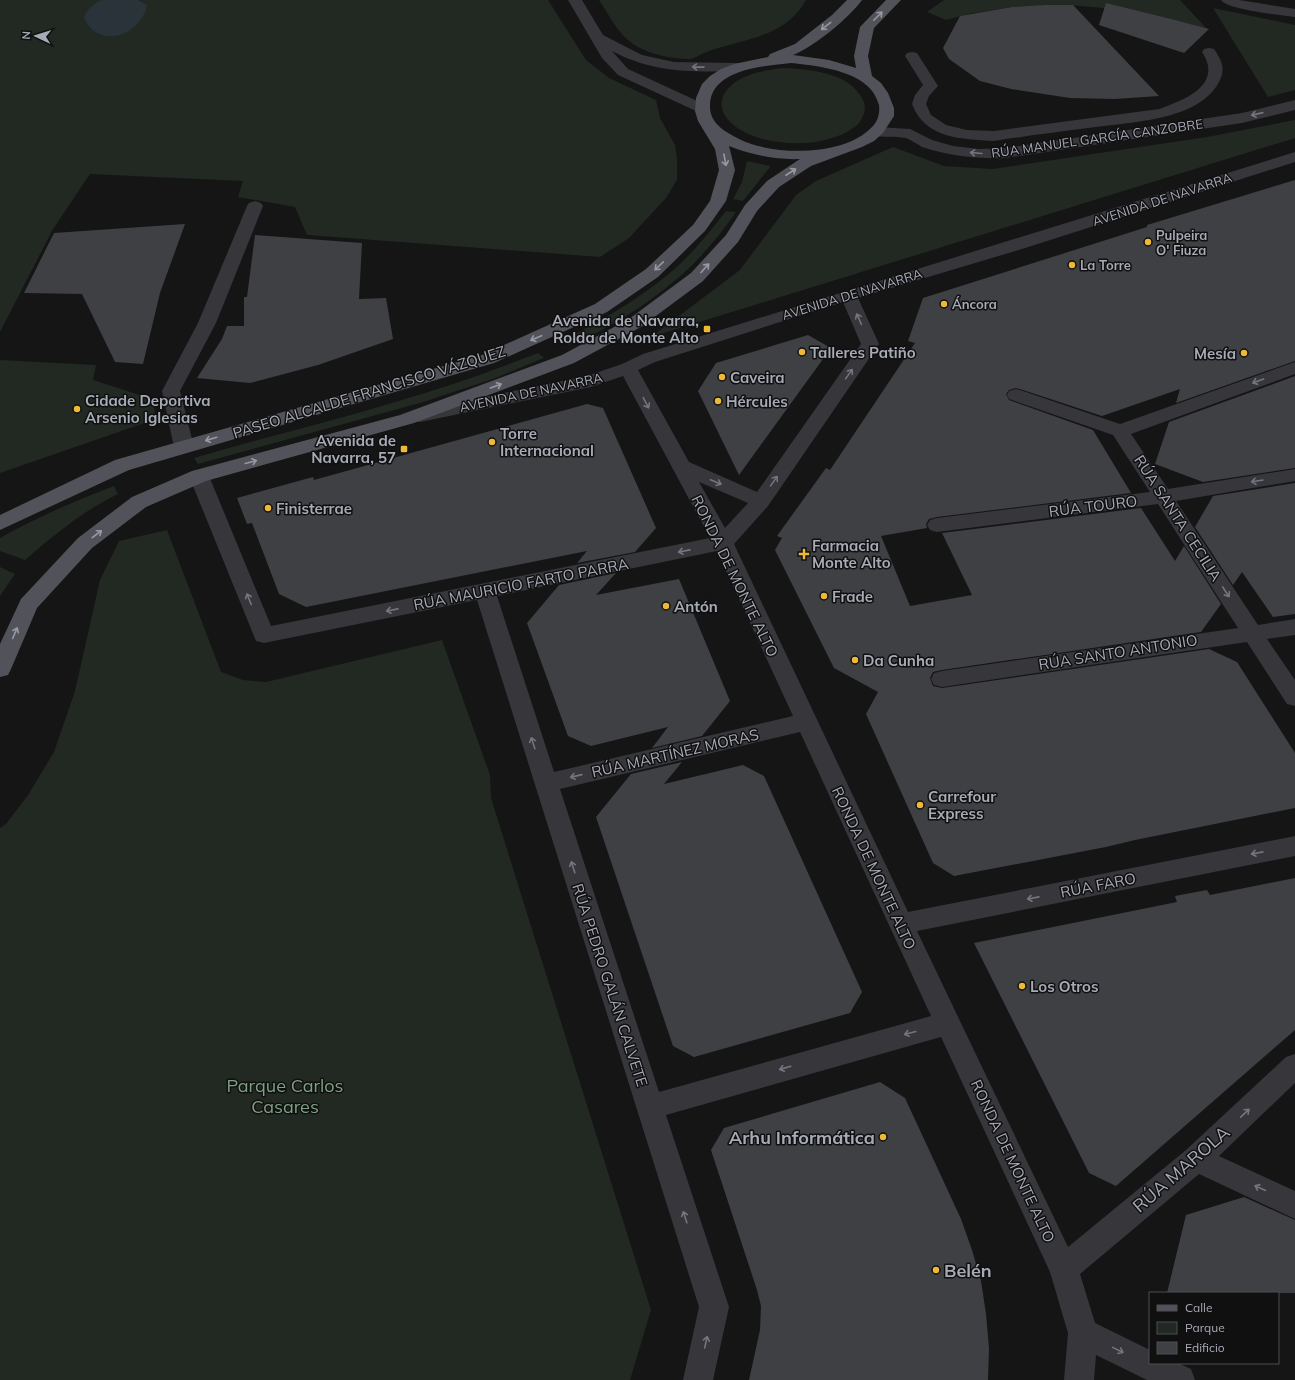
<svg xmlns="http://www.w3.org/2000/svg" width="1295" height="1380" viewBox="0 0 1295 1380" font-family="Mulish,sans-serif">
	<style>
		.green { fill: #212922 }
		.water { fill: #2b333a }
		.building { fill: #3f4043 }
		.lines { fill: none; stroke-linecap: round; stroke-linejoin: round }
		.minor { fill: #36363b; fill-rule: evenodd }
		.major { fill: #52535a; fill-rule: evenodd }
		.oneway { stroke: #9699a4 }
		.oneway2 { stroke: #74767f }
		.poi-dot { fill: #edb937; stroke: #101011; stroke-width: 1.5 }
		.labels { text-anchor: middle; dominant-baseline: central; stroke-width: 3; stroke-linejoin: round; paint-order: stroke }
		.far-street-label { font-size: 13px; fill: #a7abb6; stroke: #101011 }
		.far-poi-label { font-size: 13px; font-weight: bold; fill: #a7abb6; stroke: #101011; text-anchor: start }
		.poi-label { font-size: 15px; font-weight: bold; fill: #a7abb6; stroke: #101011; text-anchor: start }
		.street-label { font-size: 15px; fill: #a7abb6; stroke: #101011 }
		.near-park-label { font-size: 18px; fill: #7ea182; stroke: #101011 }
		.near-poi-label { font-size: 18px; font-weight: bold; fill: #a7abb6; stroke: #101011; text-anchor: end }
		.near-street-label { font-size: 18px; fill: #a7abb6; stroke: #101011 }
	</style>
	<rect width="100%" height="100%" fill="#151516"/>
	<path class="green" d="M0,0H548L586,60L609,78L656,100L660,118L675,145L677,158V180L666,198L629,238L600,257L307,235L295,207L238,197L243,181L90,174L53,229L0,332Z
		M599,0H806C786,37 744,39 709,51C702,53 695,59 689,59C671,59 648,54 633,44C618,34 609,15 599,0Z
		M944,0H1180L1208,30L1186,23L1116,9L1068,5L1012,7L968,14L946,20L927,12Z
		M1213,8L1295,25V90L1268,97Z
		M782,68C809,69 850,72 863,100C867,108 864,116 859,123C850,133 834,138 821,141C795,146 761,143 739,129C711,111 719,87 747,76C758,71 770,70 782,68Z
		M1295,120V138L651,337L740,270L796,195L816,181L893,147L944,166L993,169L1207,137Z
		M747,161L770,166V167L743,201L733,199L742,182Z
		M726,211L736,212C725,228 713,243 700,257C668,291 613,329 569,345L564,340C608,317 656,290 691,253C703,240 715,225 726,211Z
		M538,353L544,358L493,379L420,403L198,464L194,458C260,438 327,423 392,403C442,389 490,372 538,353Z
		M0,360L96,365L93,380L152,399L156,419L0,473Z
		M114,486L118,494C83,511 54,535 25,560L0,551V538C37,517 75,501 114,486Z
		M167,530L221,672L243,680L266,682L442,640L490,775L491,798L651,1310L630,1380H0V828L6,824L28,795L54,752L75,691L100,580L119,541Z
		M0,567L15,574L0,596Z"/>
	<path class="water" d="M102,0H138L147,5C141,36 98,50 84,18C86,10 94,3 102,0Z"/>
	<path class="building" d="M1106,3L1175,20L1209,29L1184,53L1099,25Z
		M1045,5H1073L1159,96L1115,99L1070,98L1011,89L980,81L949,59L943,48L960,16L1012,7Z
		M1295,180V361L1176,403L1180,389L1102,416L1023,390L1016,388L1009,390L1006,394L1009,400L1093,430L1131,493L937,517L929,519L926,524L927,528L881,536L910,606L972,595L942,533L1141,508L1175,561L1184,546L1221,604L1201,632L942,670L933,672L930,678L933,686L942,688L1209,649L1237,662L1295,753V808L1135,840L1106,847L954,876L933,863L866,714L878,692L834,668L775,550L782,538L777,536L826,468L830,470L915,343L908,341L923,298L1147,227V225Z
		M185,224L160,293L143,364L115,362L82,294L24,293L54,233Z
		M255,235L362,243L359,299L386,298L393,339L318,365L250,383L197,378L222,339L227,326H244V297H247Z
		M808,335L831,348L739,475L698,391L716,363Z
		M1295,376V468L1203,482L1155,464L1169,422Z
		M587,404L603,408L656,528L635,552L577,563L587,551L306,607L279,594L252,523L247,524L237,498L313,477L314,480Z
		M1295,483V614L1273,617L1242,572L1233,585L1195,527L1213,496Z
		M616,573L596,595L679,579L730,701L702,736L652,748L668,727L591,746L568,736L527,623L559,585Z
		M682,762L664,784L743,765L764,776L862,992L850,1013L694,1057L673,1046L596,817L631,774Z
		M1295,878V1030L1116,1186L1089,1173L974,943L1177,902L1175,896L1207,890L1210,895Z
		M880,1082L905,1098L961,1219L972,1250L981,1281L986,1314L989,1348L988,1380H749L760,1330L761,1306L757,1290L711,1150L724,1128Z
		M1244,1197L1295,1220V1293H1167L1186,1215Z"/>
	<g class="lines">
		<path class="minor" d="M568,0H582L603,35L642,55L674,62L737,63L742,64L744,67L742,70L737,71C691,72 653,73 612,51L628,69L706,105L709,108L706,111L701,113L696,111L618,75L602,58Z
			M1221,0H1239L1295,9V17C1281,15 1228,10 1221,0Z
			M1209,48L1214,49C1222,61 1226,69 1219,82C1198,122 1127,122 1088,128C1057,132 1025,136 994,141C962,139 925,139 912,104L915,95L923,85L905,56L907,53L912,52L917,53L938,86L929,96L926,104L931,115L946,125L967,130L994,131L1159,109C1184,100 1224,85 1202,52L1204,49Z
			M1295,100V110L1242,123L1005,158C977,159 949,156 922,147C917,144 911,140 906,138C894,136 883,138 872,135L869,132L872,129L877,127L910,129L932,140L953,146L979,149L1005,148L1242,113Z
			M1295,152V162L1022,249L858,298L879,344L768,506L734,544L908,912L1295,836V856L917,931L1068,1247L1186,1150L1286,1057L1295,1054V1083L1219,1156L1295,1191V1219L1199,1174L1080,1274L1095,1323L1150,1350V1363H1178L1191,1369L1195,1380H1147L1096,1355L1094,1380H1064L1068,1333L1050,1272L941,1037L666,1115L729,1307L713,1380H683L699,1307L477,600L264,643L256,641L189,476L192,471L199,470L206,471L209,476L271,626L710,538L623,376L591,387L420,422L413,420L411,416L413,412L420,410L587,376L622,364L643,354ZM843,302L861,344L757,492L689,462L638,370L655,362ZM699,482L748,503L725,528ZM717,551L793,716L554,772L497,596ZM800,732L931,1016L659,1092L560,789Z
			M255,201L261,203L263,206L216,323L180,391L194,447L191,451L184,453L177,451L174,447L162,391L198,323L247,206L249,203Z
			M1295,362V374L1131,434L1168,489L1295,469V481L1176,501L1258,625L1295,619V635L1267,639L1295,680V706L1287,704L1247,642L942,687L934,685L931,679L934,673L942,671L1238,628L1158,504L937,532L930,530L927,525L930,520L937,518L1150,492L1113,435L1009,399L1007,395L1009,391L1016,389L1023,391L1120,424Z"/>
		<path class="major" d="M847,0H862C849,18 814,47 793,55L829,60L856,68L854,56L860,27L886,0H901L874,28L868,56L872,76L881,83L888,93L894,108V116L883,133L874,141L862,147L811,166L779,187L757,211L738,242L703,281L641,327L574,363L414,423L206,481L146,507L92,548L37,608L11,669L8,675L0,677V644L21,599L78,538L132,497L192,471L400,415L562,355L629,319L691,273L726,235L745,205L767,181L800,159C776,160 752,155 729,146L735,170L726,201L705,231L658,277L607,312L494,363L129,470L0,530V515L115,460L482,355L595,304L646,269L693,225L710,201L719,170L715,149L698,121L695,111L696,98L702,84L710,76L721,69L734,64L768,57L770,54L795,44L832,15ZM791,63C819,66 871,71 879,105C880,113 878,121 872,127C844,157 773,156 739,139C725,132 709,123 710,105C711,69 764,66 791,63Z"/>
	</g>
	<defs><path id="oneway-shaft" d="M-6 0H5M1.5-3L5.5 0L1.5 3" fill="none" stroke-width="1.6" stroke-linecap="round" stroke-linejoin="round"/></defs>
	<g class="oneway">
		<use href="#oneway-shaft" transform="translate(878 16) rotate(-45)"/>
		<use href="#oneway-shaft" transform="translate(826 26) rotate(142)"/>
		<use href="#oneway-shaft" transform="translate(725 160) rotate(79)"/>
		<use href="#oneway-shaft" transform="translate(791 172) rotate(-33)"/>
		<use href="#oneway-shaft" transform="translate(659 266) rotate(136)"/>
		<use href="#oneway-shaft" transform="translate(705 268) rotate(-48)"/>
		<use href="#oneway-shaft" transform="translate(536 338) rotate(157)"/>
		<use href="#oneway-shaft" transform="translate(496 386) rotate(-20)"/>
		<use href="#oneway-shaft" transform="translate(211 439) rotate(164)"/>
		<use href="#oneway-shaft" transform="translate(251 462) rotate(-15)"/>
		<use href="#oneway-shaft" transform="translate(97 534) rotate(-37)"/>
		<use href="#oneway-shaft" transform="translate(15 633) rotate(-67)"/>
	</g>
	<g class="oneway2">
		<use href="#oneway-shaft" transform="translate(698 67) rotate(-179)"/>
		<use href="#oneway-shaft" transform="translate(1257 114) rotate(167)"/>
		<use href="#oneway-shaft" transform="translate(976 153) rotate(-175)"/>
		<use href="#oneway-shaft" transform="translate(859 319) rotate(-114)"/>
		<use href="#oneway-shaft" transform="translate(849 374) rotate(-55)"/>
		<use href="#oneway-shaft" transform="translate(1258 381) rotate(160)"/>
		<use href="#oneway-shaft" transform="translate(646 403) rotate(62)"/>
		<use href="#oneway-shaft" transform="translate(774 481) rotate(-55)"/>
		<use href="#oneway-shaft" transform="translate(1257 481) rotate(171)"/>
		<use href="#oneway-shaft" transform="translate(716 482) rotate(23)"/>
		<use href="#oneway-shaft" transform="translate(684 551) rotate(169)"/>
		<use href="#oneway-shaft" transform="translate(1226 592) rotate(57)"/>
		<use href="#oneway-shaft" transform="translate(249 599) rotate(-112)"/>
		<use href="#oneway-shaft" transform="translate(392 610) rotate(169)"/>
		<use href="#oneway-shaft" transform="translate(533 743) rotate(-108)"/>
		<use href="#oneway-shaft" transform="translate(576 776) rotate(167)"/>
		<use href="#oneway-shaft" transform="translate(1257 853) rotate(169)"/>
		<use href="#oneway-shaft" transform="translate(573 867) rotate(-108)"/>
		<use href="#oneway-shaft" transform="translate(1033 898) rotate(169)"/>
		<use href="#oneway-shaft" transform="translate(910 1033) rotate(165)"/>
		<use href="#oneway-shaft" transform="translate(785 1068) rotate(164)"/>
		<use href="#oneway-shaft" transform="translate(1245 1113) rotate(-43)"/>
		<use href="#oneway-shaft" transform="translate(1260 1188) rotate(-155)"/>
		<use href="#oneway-shaft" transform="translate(685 1217) rotate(-108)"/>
		<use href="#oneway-shaft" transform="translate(706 1342) rotate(-78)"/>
		<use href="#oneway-shaft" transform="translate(1118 1350) rotate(26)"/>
	</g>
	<g class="poi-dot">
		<circle cx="1148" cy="242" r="4"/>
		<circle cx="1072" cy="265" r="4"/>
		<circle cx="944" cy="304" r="4"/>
		<rect x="703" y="325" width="8" height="8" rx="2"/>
		<circle cx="802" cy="352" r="4"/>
		<circle cx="1244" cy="353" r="4"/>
		<circle cx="722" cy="377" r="4"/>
		<circle cx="718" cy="401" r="4"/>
		<circle cx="77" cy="409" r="4"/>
		<circle cx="492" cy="442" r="4"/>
		<rect x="400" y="445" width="8" height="8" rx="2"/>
		<circle cx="268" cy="508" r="4"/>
		<path d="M802 548h4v4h4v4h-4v4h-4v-4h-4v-4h4z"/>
		<circle cx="824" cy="596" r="4"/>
		<circle cx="666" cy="606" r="4"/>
		<circle cx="855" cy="660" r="4"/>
		<circle cx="920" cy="805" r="4"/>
		<circle cx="1022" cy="986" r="4"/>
		<circle cx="883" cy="1137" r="4"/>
		<circle cx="936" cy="1270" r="4"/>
	</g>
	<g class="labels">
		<g class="far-street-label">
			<text transform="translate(1097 138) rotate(-8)">RÚA MANUEL GARCÍA CANZOBRE</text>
			<text transform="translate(1162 199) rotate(-18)">AVENIDA DE NAVARRA</text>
			<text transform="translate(852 294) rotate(-17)">AVENIDA DE NAVARRA</text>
			<text transform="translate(531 392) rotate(-12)">AVENIDA DE NAVARRA</text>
		</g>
		<g class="far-poi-label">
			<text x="1156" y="235">Pulpeira<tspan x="1156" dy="15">O' Fiuza</tspan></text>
			<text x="1080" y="265">La Torre</text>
			<text x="952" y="304">Áncora</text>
		</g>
		<g class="poi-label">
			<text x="699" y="320" text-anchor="end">Avenida de Navarra,<tspan x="699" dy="17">Rolda de Monte Alto</tspan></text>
			<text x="810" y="352">Talleres Patiño</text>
			<text x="1236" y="353" text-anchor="end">Mesía</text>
			<text x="730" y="377">Caveira</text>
			<text x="85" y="400">Cidade Deportiva<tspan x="85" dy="17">Arsenio Iglesias</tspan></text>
			<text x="726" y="401">Hércules</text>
			<text x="500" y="433">Torre<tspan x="500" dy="17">Internacional</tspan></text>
			<text x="396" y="440" text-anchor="end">Avenida de<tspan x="396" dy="17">Navarra, 57</tspan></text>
			<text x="276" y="508">Finisterrae</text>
			<text x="812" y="545">Farmacia<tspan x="812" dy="17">Monte Alto</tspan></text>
			<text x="832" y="596">Frade</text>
			<text x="674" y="606">Antón</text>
			<text x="863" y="660">Da Cunha</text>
			<text x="928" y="796">Carrefour<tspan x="928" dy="17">Express</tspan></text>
			<text x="1030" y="986">Los Otros</text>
		</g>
		<g class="street-label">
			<text transform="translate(369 392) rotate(-17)">PASEO ALCALDE FRANCISCO VÁZQUEZ</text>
			<text transform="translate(1093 506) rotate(-7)">RÚA TOURO</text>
			<text transform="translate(1178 518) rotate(57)">RÚA SANTA CECILIA</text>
			<text transform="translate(735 576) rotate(64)">RONDA DE MONTE ALTO</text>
			<text transform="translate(521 584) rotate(-11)">RÚA MAURICIO FARTO PARRA</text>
			<text transform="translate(1118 652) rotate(-9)">RÚA SANTO ANTONIO</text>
			<text transform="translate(675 753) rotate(-13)">RÚA MARTÍNEZ MORAS</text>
			<text transform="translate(874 868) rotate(65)">RONDA DE MONTE ALTO</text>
			<text transform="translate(1098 885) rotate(-11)">RÚA FARO</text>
			<text transform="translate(610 985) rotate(72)">RÚA PEDRO GALÁN CALVETE</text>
			<text transform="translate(1013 1161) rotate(65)">RONDA DE MONTE ALTO</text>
		</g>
		<g class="near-park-label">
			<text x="285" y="1085">Parque Carlos<tspan x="285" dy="21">Casares</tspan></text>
		</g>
		<g class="near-poi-label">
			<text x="875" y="1137">Arhu Informática</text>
			<text x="944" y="1270" text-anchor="start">Belén</text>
		</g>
		<g class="near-street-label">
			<text transform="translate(1181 1169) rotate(-41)">RÚA MAROLA</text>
		</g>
	</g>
	<rect x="1149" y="1292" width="130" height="72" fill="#101011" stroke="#4c4e53"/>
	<rect x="1157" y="1305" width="20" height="6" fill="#52535a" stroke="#4c4e53"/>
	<text x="1185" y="1312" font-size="12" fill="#a7abb6">Calle</text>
	<rect x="1157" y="1322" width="20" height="12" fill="#212922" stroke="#4c4e53"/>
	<text x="1185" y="1332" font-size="12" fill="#a7abb6">Parque</text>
	<rect x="1157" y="1342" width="20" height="12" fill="#3f4043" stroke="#4c4e53"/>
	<text x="1185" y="1352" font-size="12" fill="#a7abb6">Edificio</text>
	<g transform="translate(36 36) rotate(274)" stroke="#101011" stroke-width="3" paint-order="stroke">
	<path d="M0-3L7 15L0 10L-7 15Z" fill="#a7abb6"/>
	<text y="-6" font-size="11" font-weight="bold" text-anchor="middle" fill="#a7abb6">N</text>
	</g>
</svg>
